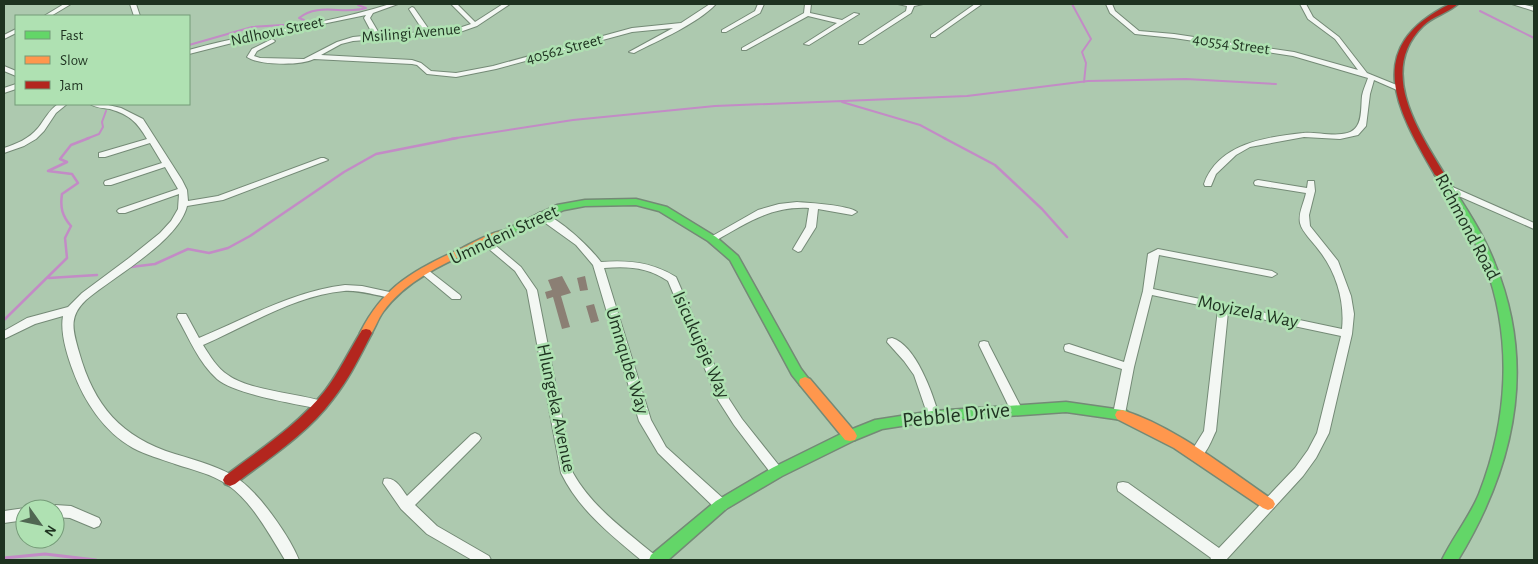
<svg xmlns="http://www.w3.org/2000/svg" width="1538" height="564" viewBox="0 0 1538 564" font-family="'Alegreya Sans',sans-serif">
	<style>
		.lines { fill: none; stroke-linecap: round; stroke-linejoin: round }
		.stream-far2 { stroke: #c38bc6; stroke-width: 2 }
		.stream-far1 { stroke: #c38bc6; stroke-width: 2.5 }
		.stream { stroke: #c38bc6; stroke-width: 3 }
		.building { fill: #8b7f74 }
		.street-casing { stroke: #748a76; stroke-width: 2 }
		.fast-casing { stroke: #748a76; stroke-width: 3 }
		.slow-casing { stroke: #748a76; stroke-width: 3 }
		.jam-casing { stroke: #748a76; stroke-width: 3 }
		.street { fill: #f3f7f3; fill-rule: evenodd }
		.fast { fill: #63d668; fill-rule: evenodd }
		.slow { fill: #ff974d; fill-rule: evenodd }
		.jam { fill: #b3261e; fill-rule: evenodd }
		.labels { text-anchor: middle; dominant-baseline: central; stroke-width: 5; stroke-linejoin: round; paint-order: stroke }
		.far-street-label { font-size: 16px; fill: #1e3220; stroke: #afe1b2 }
		.street-label { font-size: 19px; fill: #1e3220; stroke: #afe1b2 }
		.near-street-label { font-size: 22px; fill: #1e3220; stroke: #afe1b2 }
	</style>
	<rect width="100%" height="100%" fill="#adc9af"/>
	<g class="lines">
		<path class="stream-far2" d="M1072,4L1091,39L1082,52L1086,63L1084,82
			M1480,11L1534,38
			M189,45L252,27L299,24L304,20L299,18C318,2 344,15 366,8L358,5L360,4
			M842,102L920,125L946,139
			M86,139L99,134L103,127L102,122L106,111
			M450,139L573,120L715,106L967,96L1088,81L1186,79L1276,84"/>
		<path class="stream-far1" d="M944,138L995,165L1042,209L1067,237
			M131,267L155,264L188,249L209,253L228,248L250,236L344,172L376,154L457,138
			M49,278L97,275
			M4,320L67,258L65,238L71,226C62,216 60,207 62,194L78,183L72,174L48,171L67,162L60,159L71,145L89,138"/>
		<path class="stream" d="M4,558L45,554L96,560"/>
	</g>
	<path class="building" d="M562,276L571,293L561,296L570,327L562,329L553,297L547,299L545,292L552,290L548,280Z
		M585,276L588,290L580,291L577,278Z
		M594,304L599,321L591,323L586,306Z"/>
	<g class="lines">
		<defs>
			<path id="street" d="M64,4H71L51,16H44Z
				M130,4H136L140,16H134Z
				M390,4H398L373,13L370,18L380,35L424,32L409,9L412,7L414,8L430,31L456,29L471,24L451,4H457L475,22L503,4H510L477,26L457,33L353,41L341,44L321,55L412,60L421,63L431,71L456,73L493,66L632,28L681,23L710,4H716C697,24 659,40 634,53L629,52L673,28L632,32L496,69L456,77L427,74L417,65L412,64L314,59C301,66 258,65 247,57L252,49L272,39L275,41L274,42L257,51L254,56L260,58L304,59L337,42L353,37L373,35L364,18L366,15L240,41L189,54V50C255,31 325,25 390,4Z
				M758,4H764L760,13L726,32H722V30L755,11Z
				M805,4H811L810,13L842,20L854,13L859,14L809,45L804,44L837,23L808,16L746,50H742V48L804,13Z
				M898,4H923L914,6L911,13L863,44H859V42L906,11L907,6Z
				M975,4H982L935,37H931V35Z
				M1106,4H1112L1115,11L1139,31L1174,34L1294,52L1358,70L1335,39L1308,19L1300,4H1306L1313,17L1339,37L1367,73L1404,88L1397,90L1374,80L1370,94L1366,126L1358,135L1340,139L1304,137L1250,147L1236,155L1216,174L1211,186H1205L1204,184C1218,144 1265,137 1303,133C1317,131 1348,141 1357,126C1362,119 1361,105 1362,96C1363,90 1366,84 1368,78L1293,56L1174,38L1135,34L1110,13Z
				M1512,4H1521L1534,7V11Z
				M16,29V33L4,39V35Z
				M4,66L16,71V76L4,71Z
				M16,84V89L4,93V88Z
				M58,104H67L56,113L44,131L36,139L24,146L4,153V148C16,144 29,139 38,128C45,119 49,110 58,104Z
				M90,104H104L121,108L143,119L182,180L187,190L188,201L218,196L321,158H324L328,160L223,200L187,206C179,241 113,277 86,300C68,317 73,330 79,352C94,406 121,437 175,454C198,461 222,467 241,481C261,496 290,537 299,560H285C269,534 253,503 228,485C212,474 193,470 175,464C161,459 146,455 133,448C104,432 84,401 73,371C67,355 60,333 63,316L35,324L4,339V331L27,318L68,307L82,293L129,258L160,233L171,221L178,209L179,194L125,213H119L117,211L119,209L178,189L165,167L111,185H105L104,183L105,181L162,163L150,143L105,157H99V153L147,139C137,122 130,115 110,109C103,108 96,108 90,104Z
				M1258,180L1307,188L1308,181H1314L1315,191L1309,215L1310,226L1338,261L1351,296L1354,314L1352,334L1329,433L1316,458L1303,476L1226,560H1210L1211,558L1118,491L1117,487L1118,483L1123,482L1128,483L1219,548L1295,468L1308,450L1317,433L1341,336L1228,312L1216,431C1211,441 1204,463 1191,459L1189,455L1204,431L1218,309L1152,295L1134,367L1125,414L1123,417L1119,419L1115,417L1113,414L1122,369L1065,351L1064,348L1065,345L1069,344L1124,362L1143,291L1148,254L1158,249L1272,271L1277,274L1272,277L1159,255L1153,289L1342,329C1345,301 1336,271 1318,249C1313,242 1302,232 1300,223C1298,213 1304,203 1306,193L1255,185L1254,183L1255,181Z
				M1448,185L1534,223V229L1445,190L1444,188L1445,186Z
				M797,202C810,203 848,205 857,212L852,215L818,209L816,227L801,251L798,252L793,249L806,227L809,208C771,206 747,223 715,241L712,242L707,239L758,210L779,204Z
				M540,212C559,218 589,246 601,262C628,260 652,262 676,277L729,399L742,419L781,468L783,472L781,476L777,477L773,476L734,425L718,400L668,281C648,267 627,266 604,268L651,420L666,447L726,501L728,505L726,509L721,511L716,509L658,453L639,421L593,265L576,245L537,217L535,215Z
				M486,239L489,240L521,267L537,290L573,473C592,507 626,531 656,556L658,560H641C610,534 579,510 561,473L527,290L515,271L483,244L481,242L483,240Z
				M425,269L428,270L460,295L461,297L460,299H452L422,274L420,272Z
				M345,285L362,286L394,293L395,295L390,298C375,295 359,290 344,291C296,295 247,326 203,345C210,356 217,368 228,375C250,391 298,393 325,402L327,405L325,408L321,409C296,404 234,394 217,379C199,363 189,338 177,317L178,314H186L199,338C247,318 293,291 345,285Z
				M892,338C916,345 933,394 939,416L937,419L933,421L929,419L914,375L904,361L887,342L888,339Z
				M984,341L988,342L989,345L1022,409L1020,412L1016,413L1012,412L1010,409L979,345L980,342Z
				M475,433L479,435L481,438L479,441L415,505L437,526L489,556L491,560H472L427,534L401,509L383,483L384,479C395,476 401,488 407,496L471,435Z
				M55,505L71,506L99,518L101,522L99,526L94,528L70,518L55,517V509H49Z
				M25,508L27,509H25V520L4,523V511Z"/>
			<path id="fast" d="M1440,172L1445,175C1463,204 1483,232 1495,264C1537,367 1514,468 1458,560H1442C1453,537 1469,518 1479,494C1508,420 1513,339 1485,264C1472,233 1453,204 1435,175Z
				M636,199L667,207L716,237L738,256L801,369L811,382L810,385H800L792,375L730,260L708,241L659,211L636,205L585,206L564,210L505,236H497L496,234L557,205L585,200Z
				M1066,402L1122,410L1127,411L1129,415L1127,419L1122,420L1066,412L933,421L882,429L855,440L782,476L726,509L668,560H649L651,555L716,501L772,468L845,432L875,420L933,411Z"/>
			<path id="slow" d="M501,231L505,232L506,234L505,236C463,256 411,273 383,312C378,319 375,328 370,336H362L360,333C384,285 415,270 462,248C474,242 488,234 501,231Z
				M805,377L810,379L855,432L857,436L855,440L850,441L845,440L800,385L799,382L800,379Z
				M1122,410C1176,427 1227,469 1273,500L1275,504L1273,508L1268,510L1263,508L1174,448L1117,419L1115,415L1117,411Z"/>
			<path id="jam" d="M1450,4H1458C1448,13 1433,16 1423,26C1377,71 1419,132 1445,175L1440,178L1435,175C1396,109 1362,47 1450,4Z
				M366,329L370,330L372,333C360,356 349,379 333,399C307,434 269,458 235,484L230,486L225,484L223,480L225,476C259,450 297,426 324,392C339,373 349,351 362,330Z"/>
		</defs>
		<use href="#street" class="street-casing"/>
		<use href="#fast" class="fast-casing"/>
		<use href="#slow" class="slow-casing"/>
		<use href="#jam" class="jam-casing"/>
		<use href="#street" class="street"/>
		<use href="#fast" class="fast"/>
		<use href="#slow" class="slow"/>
		<use href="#jam" class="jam"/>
	</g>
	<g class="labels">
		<g class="far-street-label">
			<text transform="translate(277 31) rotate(-12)">Ndlhovu Street</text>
			<text transform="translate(411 33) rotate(-5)">Msilingi Avenue</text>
			<text transform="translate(1231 44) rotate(8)">40554 Street</text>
			<text transform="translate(564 49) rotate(-15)">40562 Street</text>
		</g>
		<g class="street-label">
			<text transform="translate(1467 227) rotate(62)">Richmond Road</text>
			<text transform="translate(504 235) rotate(-25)">Umndeni Street</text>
			<text transform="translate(1248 312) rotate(12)">Moyizela Way</text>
			<text transform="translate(701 345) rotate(66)">Isicukujeje Way</text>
			<text transform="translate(627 361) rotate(73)">Umnqube Way</text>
			<text transform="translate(556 408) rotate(78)">Hlungeka Avenue</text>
		</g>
		<g class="near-street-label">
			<text transform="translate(956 415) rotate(-6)">Pebble Drive</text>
		</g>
	</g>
	<rect width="1538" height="564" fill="none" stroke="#1e3220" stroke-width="10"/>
	<rect x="15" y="15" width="175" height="90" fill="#afe1b2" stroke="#759b78"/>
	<rect x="25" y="31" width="25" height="8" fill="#63d668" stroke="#759b78"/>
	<text x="60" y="40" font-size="15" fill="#1e3220">Fast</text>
	<rect x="25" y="56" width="25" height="8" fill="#ff974d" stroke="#759b78"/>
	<text x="60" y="65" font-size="15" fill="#1e3220">Slow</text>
	<rect x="25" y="81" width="25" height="8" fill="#b3261e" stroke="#759b78"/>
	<text x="60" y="90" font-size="15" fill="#1e3220">Jam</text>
	<g transform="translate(40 524) rotate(123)"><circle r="24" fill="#afe1b2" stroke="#759b78"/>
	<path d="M0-4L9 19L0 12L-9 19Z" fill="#506752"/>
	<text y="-8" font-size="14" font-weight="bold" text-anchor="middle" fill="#1e3220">N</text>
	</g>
</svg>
